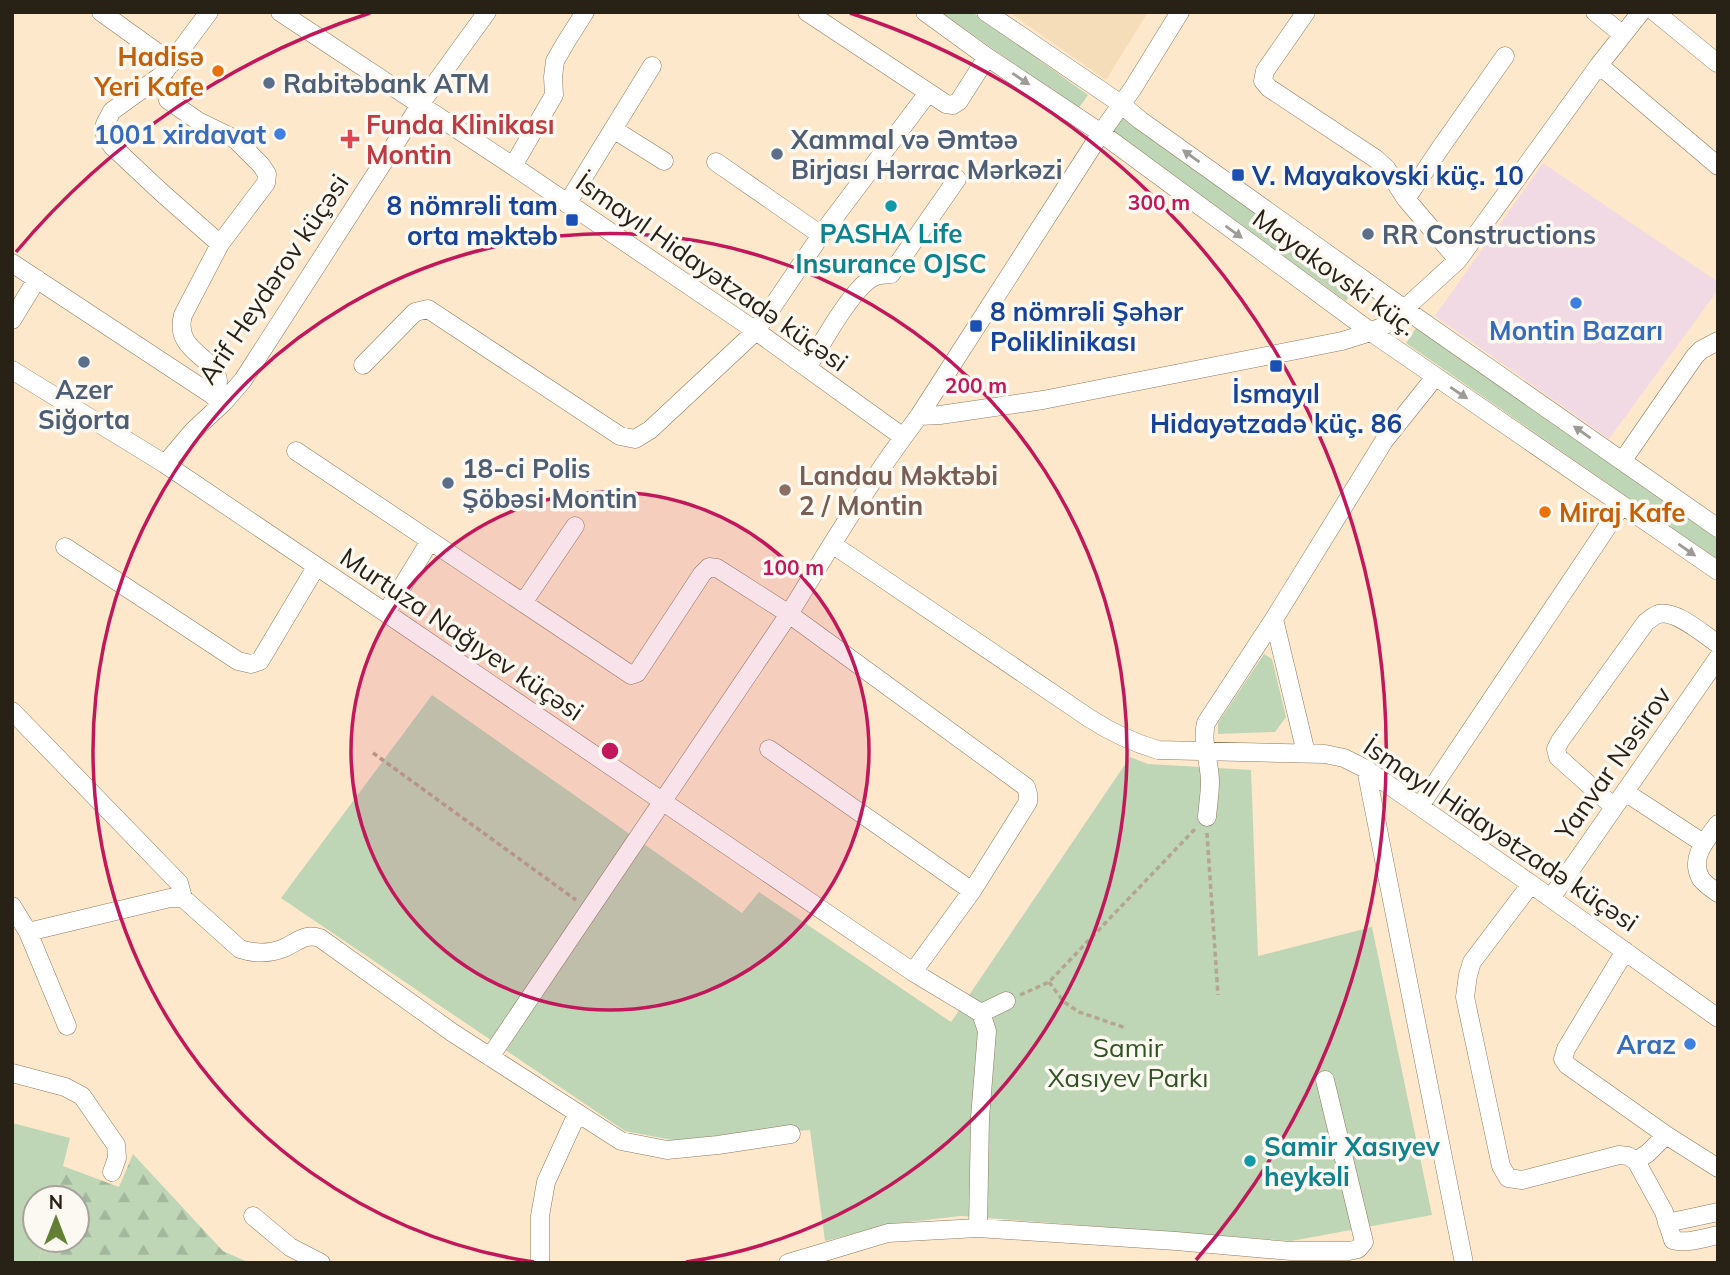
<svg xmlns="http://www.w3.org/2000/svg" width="1730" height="1275" viewBox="0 0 1730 1275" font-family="Mulish,sans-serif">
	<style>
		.commercial { fill: #f2dae4 }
		.built { fill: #f6ddba }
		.green { fill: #bed5b6 }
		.forest { fill: url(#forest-firs) }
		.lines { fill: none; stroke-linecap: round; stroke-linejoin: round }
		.minor-casing { stroke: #8c7a60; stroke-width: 19 }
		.path { stroke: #b5a58f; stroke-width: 3.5; stroke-dasharray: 5 3.5; stroke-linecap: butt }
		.minor { stroke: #fff; stroke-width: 18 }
		.oneway { fill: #9e9b96 }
		.ring { fill: none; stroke: #c2185b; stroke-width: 3.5 }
		.food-dot { fill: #e8710a; stroke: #fcf8f2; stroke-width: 2.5 }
		.service-dot { fill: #5c6f8a; stroke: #fcf8f2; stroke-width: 2.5 }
		.shop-dot { fill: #3f7fe0; stroke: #fcf8f2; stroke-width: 2.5 }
		.health-dot { fill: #e0444e; stroke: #fcf8f2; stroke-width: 2.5 }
		.transit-dot { fill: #1a4fb4; stroke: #fcf8f2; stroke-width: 2.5 }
		.culture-dot { fill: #0f9aa8; stroke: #fcf8f2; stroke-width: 2.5 }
		.education-dot { fill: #8d6e63; stroke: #fcf8f2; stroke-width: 2.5 }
		.labels { text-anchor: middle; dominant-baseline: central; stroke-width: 7; stroke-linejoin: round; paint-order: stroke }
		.food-label { font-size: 26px; font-weight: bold; fill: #c56008; stroke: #fcf8f2; text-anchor: end }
		.service-label { font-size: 26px; font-weight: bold; fill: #4e5e75; stroke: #fcf8f2; text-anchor: start }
		.health-label { font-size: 26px; font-weight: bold; fill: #be3a42; stroke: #fcf8f2; text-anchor: start }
		.shop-label { font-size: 26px; font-weight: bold; fill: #366cbe; stroke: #fcf8f2; text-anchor: end }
		.transit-label { font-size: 26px; font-weight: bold; fill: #164399; stroke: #fcf8f2; text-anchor: start }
		.culture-label { font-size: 26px; font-weight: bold; fill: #0d838f; stroke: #fcf8f2 }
		.street-label { font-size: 26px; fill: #282116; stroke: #fcf8f2 }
		.education-label { font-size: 26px; font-weight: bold; fill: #785e54; stroke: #fcf8f2; text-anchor: start }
		.park-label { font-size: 26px; fill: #305323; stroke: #fcf8f2 }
		.centre { fill: #c2185b; stroke: #fcf8f2; stroke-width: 3.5 }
		.ring-label { font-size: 21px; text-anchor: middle; font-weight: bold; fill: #c2185b; stroke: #fcf8f2; stroke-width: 7; stroke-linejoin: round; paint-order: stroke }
	</style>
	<defs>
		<pattern id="forest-firs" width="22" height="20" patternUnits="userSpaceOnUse" patternTransform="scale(1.75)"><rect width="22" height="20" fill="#bed5b6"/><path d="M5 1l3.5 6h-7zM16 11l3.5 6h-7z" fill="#a3b79c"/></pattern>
	</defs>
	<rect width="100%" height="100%" fill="#fde8cc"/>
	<path class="commercial" d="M1543,163L1718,282V290L1609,439L1435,316Z"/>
	<path class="built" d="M1009,12H1148L1106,80Z"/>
	<path class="green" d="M941,12H972L1088,95L1078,109Z
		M1121,115L1356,286L1346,301L1110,130Z
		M1416,328L1718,539V560L1406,343Z
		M1264,654L1272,659L1286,717L1275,732L1218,734V723Z
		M432,695L742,913L759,892L951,1022L1130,757L1148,764L1251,770L1258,956L1372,927L1432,1215L1291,1241L961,1216L890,1224L825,1241L810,1130L672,1140L625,1131L281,898Z
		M12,1123L70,1138L55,1198H35V1240H44L38,1263H12Z"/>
	<path class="forest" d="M133,1154L223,1251L250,1263H38L44,1240H77V1198H55L63,1166L119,1187Z"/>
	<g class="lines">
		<defs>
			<path id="minor" d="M101,12L172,63
				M209,12L162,75L112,111L105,124V135L112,146L161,192L220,244
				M280,12L513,166L756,331L903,437
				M807,12L946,104L953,105L959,101L987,57
				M925,12L987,57L1101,133L1371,332L1718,571
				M986,12L1121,104L1140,120L1406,310L1718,528
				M1306,12L1265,71L1263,81L1269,88L1376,159L1386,168L1406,199
				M1595,12L1623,35
				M1655,12L1717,63
				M1599,65L1718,166
				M162,75L168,100L198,121L235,139L261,165L267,174L266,183L220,244L183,315C173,352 216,356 218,381C218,386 215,392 214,397
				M613,129L664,161
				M716,162L821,235
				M513,166L554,95L553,77L555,61L566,42L585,12
				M567,204L652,66
				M1458,260L1406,199L1441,147L1505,56
				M12,263L223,402
				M12,320L37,279
				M363,365L415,312L428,309L620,436L635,439L650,430L756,331L821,235L928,93
				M807,368C820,347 853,286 874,277C879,274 885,275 891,274L895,268L957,179
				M12,370L165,464L386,613L913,972L981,1013L987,1031L980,1118L978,1228
				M919,416L940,415L1043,400L1342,341L1371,332L1389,323L1458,260L1599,65L1641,12
				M296,451L631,675L637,673L702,574L709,567L717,568L789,614L1026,787L1028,794V802L972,891L913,972
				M1623,460L1695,356L1701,350L1718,341
				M165,464L193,431L224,402L243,380L426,96L487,12
				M832,544L1089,718C1112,733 1131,742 1158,750L1325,754L1344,758L1366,769L1531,884L1718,1018
				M65,547L238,661L251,664L260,661L316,567
				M523,603L575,526
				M386,613L430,541
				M1274,619L1306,753
				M12,711L179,883L183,898L240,949C255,954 269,954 284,948C298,942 304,933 320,938L453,1033L621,1141L667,1150L718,1145L791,1134
				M769,749L972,891
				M1366,769L1464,1263
				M1625,792L1703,843
				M1420,806L1622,505
				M1614,807L1558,757L1556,749L1560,741L1646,622C1648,621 1655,615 1656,615C1673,607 1703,634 1718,644
				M1207,817C1208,805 1210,793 1210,782C1210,762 1201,743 1206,723L1274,619L1384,441L1435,377
				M1718,824C1706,840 1689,858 1701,879C1705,884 1712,889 1718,893
				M1531,884L1472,962L1468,975L1465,997L1501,1166L1508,1178L1522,1180L1619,1155L1628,1156L1636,1161L1664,1212L1673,1240C1687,1244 1704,1238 1718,1235
				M1551,898L1718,658
				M12,906L28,932L170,898H183
				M28,932L67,1026
				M1625,951L1566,1049L1563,1059L1567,1065L1666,1135L1718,1168
				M981,1013L1006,1001
				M490,1057L789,614C830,547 871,479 919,416L1101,133L1133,88L1180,12
				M12,1073L65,1087L82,1096L116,1145L117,1158L112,1172
				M1636,1161L1648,1153L1666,1135
				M253,1216L290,1247L321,1263
				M1667,1223L1718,1212
				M540,1263V1216L546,1182L577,1114
				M788,1263L888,1233L978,1228L1176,1241L1291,1251H1349L1358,1249L1364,1242L1325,1080"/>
		</defs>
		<use href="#minor" class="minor-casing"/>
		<path class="path" d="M373,753L576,900
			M1207,833L1218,995
			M1049,982L1064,1002L1079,1012L1126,1028
			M1020,995L1049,982L1196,828"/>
		<use href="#minor" class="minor"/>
	</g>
	<defs><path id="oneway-solid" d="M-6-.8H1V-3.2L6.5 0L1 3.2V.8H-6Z" transform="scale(1.75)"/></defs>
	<g class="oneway">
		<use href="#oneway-solid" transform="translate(1021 79) rotate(34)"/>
		<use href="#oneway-solid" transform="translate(1191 156) rotate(-144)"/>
		<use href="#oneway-solid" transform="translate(1234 232) rotate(36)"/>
		<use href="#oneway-solid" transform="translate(1459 393) rotate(34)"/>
		<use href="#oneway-solid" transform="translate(1582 432) rotate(-145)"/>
		<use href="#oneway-solid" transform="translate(1687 550) rotate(35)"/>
	</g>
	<circle cx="610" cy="751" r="259" fill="#c2185b" fill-opacity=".12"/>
	<g class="ring">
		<circle cx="610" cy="751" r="259"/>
		<path d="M534 1262A517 517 0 1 1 686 1262"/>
		<path d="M16 252A776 776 0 0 1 370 13M850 13A776 776 0 0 1 1196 1260"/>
	</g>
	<g class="food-dot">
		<circle cx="218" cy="71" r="7"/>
		<circle cx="1545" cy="512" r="7"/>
	</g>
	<g class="service-dot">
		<circle cx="269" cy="83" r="7"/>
		<circle cx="777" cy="154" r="7"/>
		<circle cx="1368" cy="234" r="7"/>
		<circle cx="84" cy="362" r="7"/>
		<circle cx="448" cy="483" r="7"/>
	</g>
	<g class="shop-dot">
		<circle cx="280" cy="134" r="7"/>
		<circle cx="1576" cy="303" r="7"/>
		<circle cx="1690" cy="1044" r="7"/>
	</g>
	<path class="health-dot" d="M346.5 128.5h7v7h7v7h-7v7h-7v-7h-7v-7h7z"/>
	<g class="transit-dot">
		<rect x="1231" y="168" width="14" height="14" rx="3.5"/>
		<rect x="565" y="213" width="14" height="14" rx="3.5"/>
		<rect x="969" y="319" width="14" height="14" rx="3.5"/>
		<rect x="1269" y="359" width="14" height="14" rx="3.5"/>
	</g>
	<g class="culture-dot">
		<circle cx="891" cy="206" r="7"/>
		<circle cx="1250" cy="1161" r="7"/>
	</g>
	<circle class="education-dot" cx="785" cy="490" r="7"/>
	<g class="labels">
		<g class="food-label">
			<text x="204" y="56">Hadisə<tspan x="204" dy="30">Yeri Kafe</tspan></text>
			<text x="1559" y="512" text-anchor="start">Miraj Kafe</text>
		</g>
		<g class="service-label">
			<text x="283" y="83">Rabitəbank ATM</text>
			<text x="791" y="139">Xammal və Əmtəə<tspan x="791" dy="30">Birjası Hərrac Mərkəzi</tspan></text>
			<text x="1382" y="234">RR Constructions</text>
			<text x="84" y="389" text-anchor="middle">Azer<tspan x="84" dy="30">Siğorta</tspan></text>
			<text x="462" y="468">18-ci Polis<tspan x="462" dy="30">Şöbəsi Montin</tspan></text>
		</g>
		<g class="health-label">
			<text x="366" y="124">Funda Klinikası<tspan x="366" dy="30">Montin</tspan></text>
		</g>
		<g class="shop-label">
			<text x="266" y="134">1001 xirdavat</text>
			<text x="1576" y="330" text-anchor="middle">Montin Bazarı</text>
			<text x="1676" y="1044">Araz</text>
		</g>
		<g class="transit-label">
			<text x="1252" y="175">V. Mayakovski küç. 10</text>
			<text x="558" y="205" text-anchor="end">8 nömrəli tam<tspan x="558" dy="30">orta məktəb</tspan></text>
			<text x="990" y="311">8 nömrəli Şəhər<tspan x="990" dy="30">Poliklinikası</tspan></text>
			<text x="1276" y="393" text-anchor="middle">İsmayıl<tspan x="1276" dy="30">Hidayətzadə küç. 86</tspan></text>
		</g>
		<g class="culture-label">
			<text x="891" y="233">PASHA Life<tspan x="891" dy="30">Insurance OJSC</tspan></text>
			<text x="1264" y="1146" text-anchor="start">Samir Xasıyev<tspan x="1264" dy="30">heykəli</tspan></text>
		</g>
		<g class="street-label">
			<text transform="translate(712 272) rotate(35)">İsmayıl Hidayətzadə küçəsi</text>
			<text transform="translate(1335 272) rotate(36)">Mayakovski küç.</text>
			<text transform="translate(273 279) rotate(-56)">Arif Heydərov küçəsi</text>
			<text transform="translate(462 634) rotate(34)">Murtuza Nağıyev küçəsi</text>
			<text transform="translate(1613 763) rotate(-55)">Yanvar Nəsirov</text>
			<text transform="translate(1501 834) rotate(34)">İsmayıl Hidayətzadə küçəsi</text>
		</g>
		<g class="education-label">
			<text x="799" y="475">Landau Məktəbi<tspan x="799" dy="30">2 / Montin</tspan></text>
		</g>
		<g class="park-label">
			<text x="1128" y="1047">Samir<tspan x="1128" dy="30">Xasıyev Parkı</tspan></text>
		</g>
	</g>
	<circle cx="610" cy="751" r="10" class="centre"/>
	<g class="ring-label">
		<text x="1159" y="210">300 m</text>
		<text x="976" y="393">200 m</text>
		<text x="793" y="575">100 m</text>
	</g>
	<rect width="1730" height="1275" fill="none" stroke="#282116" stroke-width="28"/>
	<g transform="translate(56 1219)"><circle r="33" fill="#fcf8f2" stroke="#a7a29a" stroke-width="2"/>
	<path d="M0-5L12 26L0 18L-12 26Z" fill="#637f33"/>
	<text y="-10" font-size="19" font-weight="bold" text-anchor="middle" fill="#282116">N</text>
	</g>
</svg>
